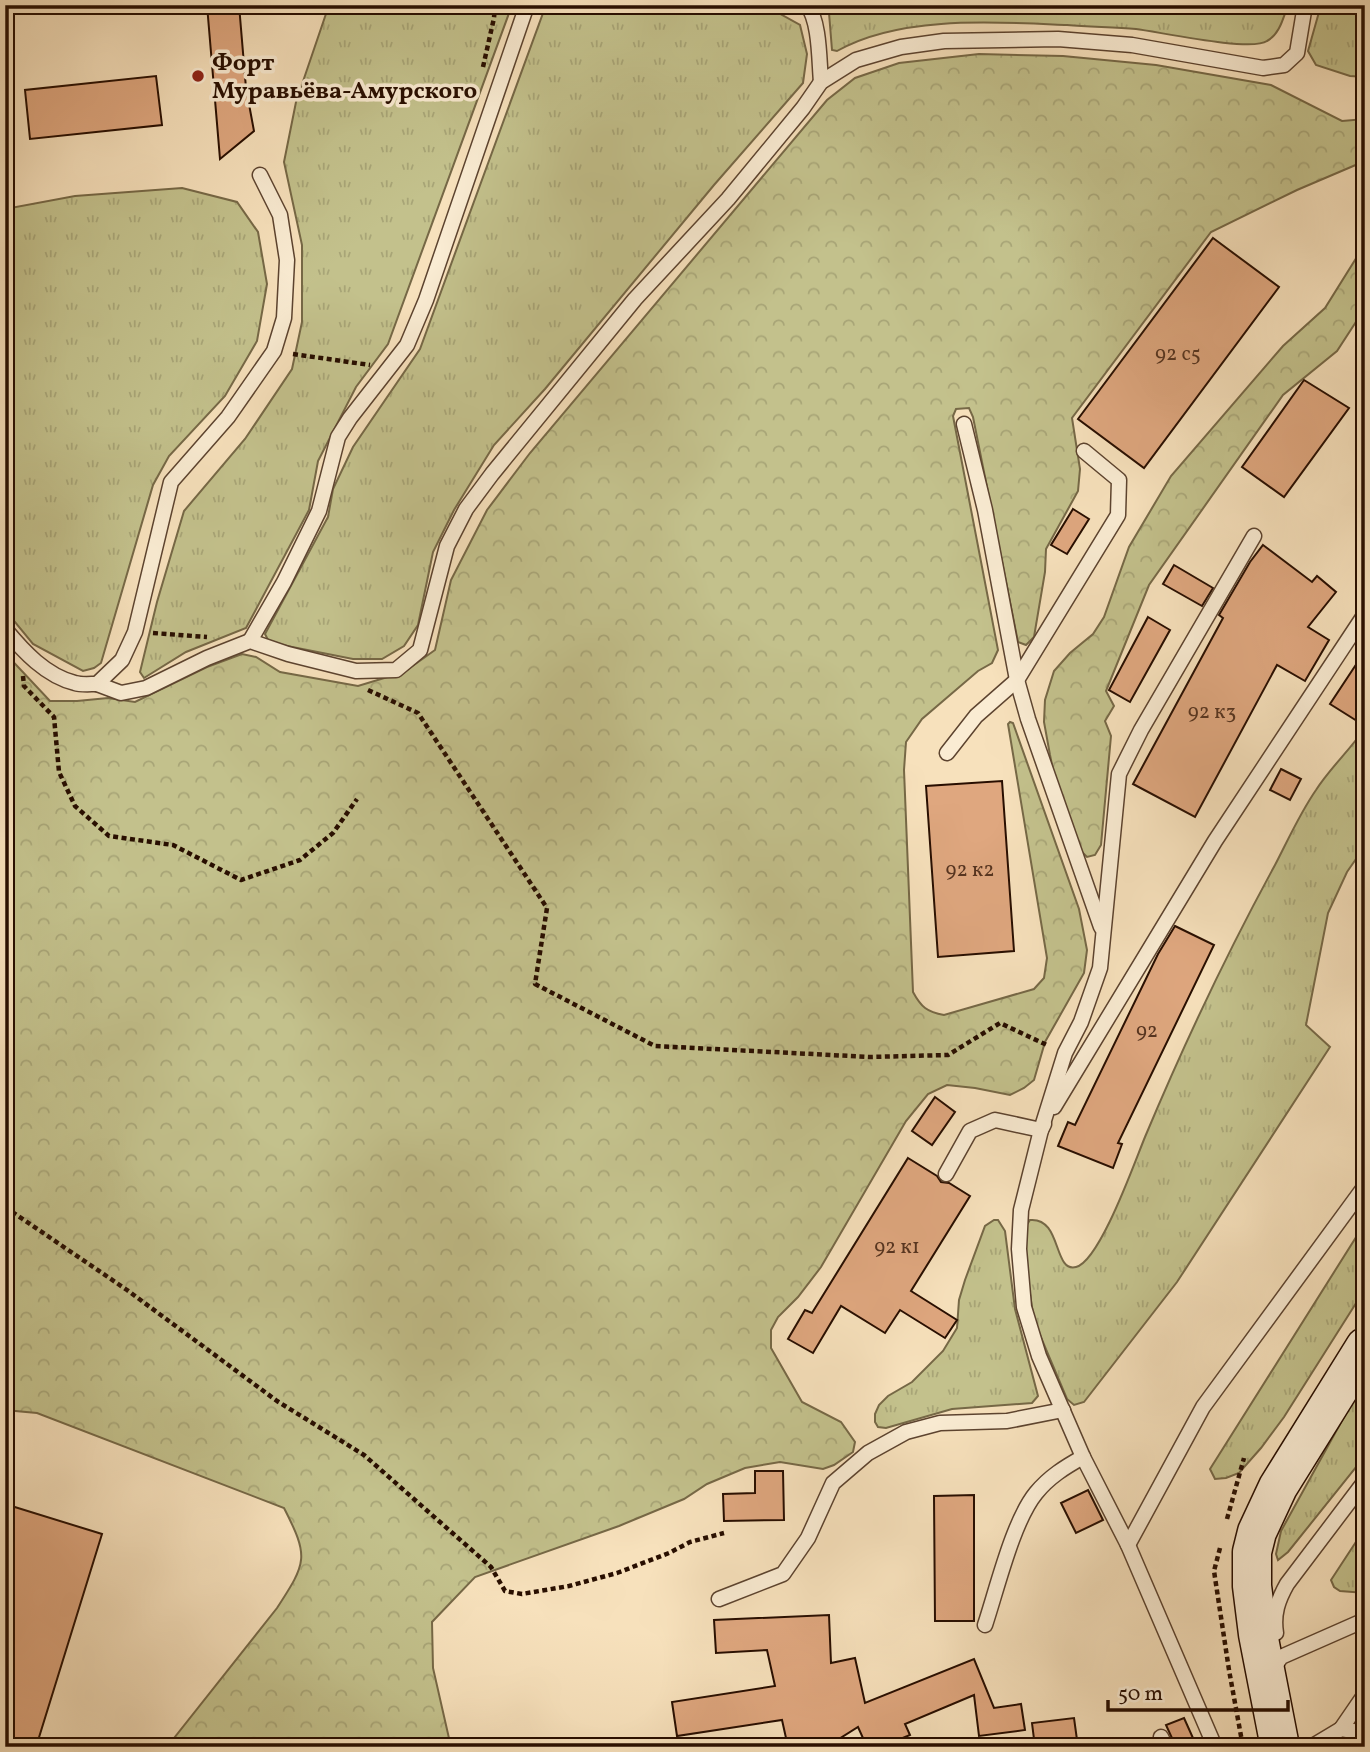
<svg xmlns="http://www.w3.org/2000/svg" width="1370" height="1752" font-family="Vollkorn,serif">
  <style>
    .grass { fill: url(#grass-tufts); stroke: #766846; stroke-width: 2 }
    .forest { fill: url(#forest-crowns); stroke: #766846; stroke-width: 2 }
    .building { fill: #dfa77f; stroke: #280e00; stroke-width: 2 }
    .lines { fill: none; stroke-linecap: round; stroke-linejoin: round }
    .service-casing { stroke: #5c432f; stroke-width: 17 }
    .secondary-casing { stroke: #280e00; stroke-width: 41 }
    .path { stroke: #280e00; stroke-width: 4.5; stroke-dasharray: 5 3.5; stroke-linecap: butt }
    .service { stroke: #faecd3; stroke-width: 14 }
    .secondary { stroke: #faecd3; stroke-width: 38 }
    .poi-dot { fill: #8f2418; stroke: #faecd3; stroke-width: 2.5 }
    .labels { text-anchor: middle; stroke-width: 7; stroke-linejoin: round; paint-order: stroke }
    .number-label { font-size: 21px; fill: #563420 }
    .poi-label { font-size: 24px; font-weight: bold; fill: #280e00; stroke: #faecd3; text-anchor: start }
  </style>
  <defs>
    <pattern id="grass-tufts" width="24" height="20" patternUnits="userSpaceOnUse" patternTransform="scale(1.75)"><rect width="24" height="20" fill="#c3c18c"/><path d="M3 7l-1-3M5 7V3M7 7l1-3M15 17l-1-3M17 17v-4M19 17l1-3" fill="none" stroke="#a8a577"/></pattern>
    <pattern id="forest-crowns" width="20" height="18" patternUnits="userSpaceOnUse" patternTransform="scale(1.75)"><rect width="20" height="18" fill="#c3c18c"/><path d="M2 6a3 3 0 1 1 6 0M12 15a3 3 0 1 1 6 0" fill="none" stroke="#a8a577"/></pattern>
  </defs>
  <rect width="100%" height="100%" fill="#f7e1bc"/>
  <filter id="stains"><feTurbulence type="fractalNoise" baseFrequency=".00286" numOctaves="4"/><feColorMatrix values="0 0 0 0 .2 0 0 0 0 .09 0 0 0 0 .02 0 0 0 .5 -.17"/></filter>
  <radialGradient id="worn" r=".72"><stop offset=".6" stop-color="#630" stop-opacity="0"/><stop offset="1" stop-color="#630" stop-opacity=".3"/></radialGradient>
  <!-- grass -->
  <g class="grass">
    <path d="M329,5H512L388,344L356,387L318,461L309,510L246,628L186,652L144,678L140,672L157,602L184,511L245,439L292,369L302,322V245L284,162L296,102Z"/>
    <path d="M546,5H764L800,25L807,54L803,83L714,185L545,389L494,445L454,510L433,552L418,625L404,646L382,659H353L282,645L268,640L265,634L328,517L333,489L353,447L420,349Z"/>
    <path d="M826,5H1288C1283,18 1280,34 1267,41C1251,52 1160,32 1136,29C1113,27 1090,27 1067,25C996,22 900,15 837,51L832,50L829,13Z"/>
    <path d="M1321,5H1365V77L1350,76L1316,65L1308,51Z"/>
    <path d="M182,188L237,202L258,232L267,284L257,341L225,396L169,456L153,485L101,663L94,668L83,671L33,644L5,610V209L75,196Z"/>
    <path d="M1365,728V846L1347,872L1328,913L1306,1025L1330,1047L1177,1282L1084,1402L1074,1405L1067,1399L1034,1321L1026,1266V1226L1030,1220C1062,1217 1053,1273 1076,1267C1100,1261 1135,1161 1145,1137C1184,1044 1227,953 1275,865C1288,840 1300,813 1316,790C1330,768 1350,750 1365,728Z"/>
    <path d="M994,1220H998L1005,1231L1015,1309L1038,1396L1032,1403L952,1409L886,1428L878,1427L875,1422V1414L879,1405L888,1396L912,1382L943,1351L957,1328L959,1300L965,1280L985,1226Z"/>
    <path d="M1365,1223V1289L1284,1417L1261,1448L1239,1473L1226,1478L1215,1479L1210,1469Z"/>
    <path d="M1365,1379V1456L1288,1552L1278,1560L1276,1554L1281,1531Z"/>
    <path d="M1365,1528V1593L1340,1591L1334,1587L1331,1580Z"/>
  </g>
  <!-- forest -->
  <g class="forest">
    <path d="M979,54L1063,56L1156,65L1271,85L1342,121L1365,119V161L1297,190L1211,232L1072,418L1080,469L1078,491L1046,549L1045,572L1034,637L1026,645L1018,642L973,417L969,408L956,409L953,416L998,650L992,663L978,671L922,719L906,742L904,770L913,992C921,1007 927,1012 944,1015L1034,989L1044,978L1047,958L1008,724L1010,722L1013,723L1079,909L1087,950L1084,973L1045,1042L1034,1080L1024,1088L1010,1095L975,1088L947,1085L928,1094L906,1121L821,1267L798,1297L778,1317L771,1330V1348L802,1402L841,1422L855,1442L853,1452L834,1465L823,1469L780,1462L745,1468L707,1484L684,1499L619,1526L475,1577L432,1622L433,1668L451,1747H167L277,1608C307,1562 309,1557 284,1508L37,1413L5,1410V653L50,701H77L108,698L135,702L207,667L242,654L256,657L280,672L358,686L404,672L435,650L451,580L487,510L530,453L827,100L855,78L899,63Z"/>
    <path d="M1365,244V308L1337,351L1283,395L1149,585L1106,691L1114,706L1105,721L1111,736L1101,845L1095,855L1087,857L1077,847L1056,784L1050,755L1044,722L1045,700L1054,671L1070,653L1093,634L1104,617L1129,547L1171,476L1283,346L1325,308Z"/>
  </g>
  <!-- building -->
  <g class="building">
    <path d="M207,5H239L246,88L254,131L220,159Z"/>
    <path d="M156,76L162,125L30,139L25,90Z"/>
    <path d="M1213,238L1279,287L1144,468L1078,419Z"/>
    <path d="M1304,380L1349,408L1284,497L1242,467Z"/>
    <path d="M1073,509L1089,519L1067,554L1051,545Z"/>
    <path d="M1263,545L1312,582L1317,576L1336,592L1308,627L1329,640L1305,681L1277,665L1195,817L1133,784L1223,618L1219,615L1250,562Z"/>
    <path d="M1174,565L1213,588L1202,606L1163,584Z"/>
    <path d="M1148,617L1170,630L1130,702L1109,690Z"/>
    <path d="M1365,651V726L1330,704Z"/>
    <path d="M1281,769L1301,779L1290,800L1270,790Z"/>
    <path d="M1002,781L1014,951L938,957L926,786Z"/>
    <path d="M1175,926L1214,945L1118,1143L1122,1144L1113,1168L1058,1146L1068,1122L1075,1125L1158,954Z"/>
    <path d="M935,1097L955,1112L932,1145L912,1131Z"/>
    <path d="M908,1158L937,1176L941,1182L949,1183L970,1196L911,1291L957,1320L945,1338L900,1310L885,1333L841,1306L813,1353L788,1339L805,1310L812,1313Z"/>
    <path d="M755,1471H783L784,1520L724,1521L723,1494L755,1493Z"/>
    <path d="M1088,1490L1103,1520L1076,1533L1061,1503Z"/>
    <path d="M974,1495V1621H935L934,1496Z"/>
    <path d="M5,1504L102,1534L36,1747H5Z"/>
    <path d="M829,1615L831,1663L855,1658L865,1703L974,1659L994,1708L1021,1704L1025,1730L979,1736L974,1695L905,1724L910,1735L881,1747H867L858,1727L834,1742L813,1747H788L782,1720L677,1736L672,1702L775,1686L767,1650L716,1653L714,1620Z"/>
    <path d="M1074,1718L1078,1747H1035L1032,1723Z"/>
    <path d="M1184,1718L1197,1747H1176L1166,1725Z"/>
  </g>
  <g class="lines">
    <!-- service casing -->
    <g class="service-casing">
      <g id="service">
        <path d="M807,5C820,21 819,61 821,82"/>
        <path d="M964,424L985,510L1017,680L1028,719L1101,927"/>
        <path d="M5,629C23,651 46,676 75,683C81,685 90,684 97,684L122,660L135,632L171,482L228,417L274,351L284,318L287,260L280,215L260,175"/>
        <path d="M250,641L284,582L319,511L338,437L350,418L407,345L426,300L527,5"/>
        <path d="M97,684L121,693L146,688L207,658L250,641L288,654L356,671L396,670L420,650L447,546L466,509L492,474L635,299L728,199L803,108L821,82L856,60L901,47L944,41L1058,39L1132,45L1263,68L1284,65L1297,53L1305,5"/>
        <path d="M947,753L976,716L1017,680L1118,515L1119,480L1084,451"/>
        <path d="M1054,1107L1215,841L1365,614"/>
        <path d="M946,1174L970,1131L995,1120L1041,1130L1044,1124"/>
        <path d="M1128,1545L1203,1407L1365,1186"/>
        <path d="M719,1599L783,1574L808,1538L833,1483L868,1453L906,1432L940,1423L1007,1421L1063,1410"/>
        <path d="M985,1625C997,1589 1013,1521 1036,1493C1049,1477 1065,1467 1083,1457"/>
        <path d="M1276,1633C1273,1614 1278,1600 1287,1584L1365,1481"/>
        <path d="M1271,1672L1281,1657L1365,1620"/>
        <path d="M1341,1729L1365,1694"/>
        <path d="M1161,1737L1166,1747"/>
        <path d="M1215,1747L1128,1545L1083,1457L1039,1356L1024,1307L1019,1249L1021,1210L1041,1130L1065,1053L1081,1022L1100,968L1119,774L1141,730L1254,536"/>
        <path d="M1311,1747L1341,1729L1365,1733"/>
      </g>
    </g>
    <!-- secondary casing -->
    <g class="secondary-casing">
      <path id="secondary" d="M1280,1747L1258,1634L1252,1586V1552L1257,1532L1278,1487L1365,1347"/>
    </g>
    <!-- path -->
    <g class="path">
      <path d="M483,67L494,18L495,5"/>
      <path d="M293,354L370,365"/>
      <path d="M153,633L207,637"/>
      <path d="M23,676L24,686L54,717L59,772L75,806L109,836L173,845L241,880L300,860L333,833L357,799"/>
      <path d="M368,690L418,713L547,908L535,984L655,1046L870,1057L948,1055L1000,1023L1049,1046"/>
      <path d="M5,1207L127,1290L277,1401L364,1455L491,1567L505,1591L522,1594L569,1586L617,1573L669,1553L690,1542L724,1533"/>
      <path d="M1227,1519L1244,1458"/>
      <path d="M1220,1548L1214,1571L1229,1670L1243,1747"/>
    </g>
    <!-- service -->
    <use href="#service" class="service"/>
    <!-- secondary -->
    <use href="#secondary" class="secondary"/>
  </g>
  <!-- markers -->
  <circle class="poi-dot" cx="198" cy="76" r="7"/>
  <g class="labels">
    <!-- number labels -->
    <g class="number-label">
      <text x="1178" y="360">92 с5</text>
      <text x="1212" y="718">92 к3</text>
      <text x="970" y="876">92 к2</text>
      <text x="1147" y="1037">92</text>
      <text x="897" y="1253">92 к1</text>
    </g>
    <!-- poi labels -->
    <g class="poi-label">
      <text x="212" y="70">Форт<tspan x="212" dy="28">Муравьёва-Амурского</tspan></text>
    </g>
  </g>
  <!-- margin -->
  <rect width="1370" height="1752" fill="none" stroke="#f7e1bc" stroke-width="28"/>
  <rect x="7" y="7" width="1356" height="1738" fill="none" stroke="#280e00" stroke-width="3.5"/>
  <rect x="14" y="14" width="1342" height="1724" fill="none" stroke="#280e00" stroke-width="2"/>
  <!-- scale -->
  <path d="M1108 1700v10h180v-10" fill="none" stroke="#280e00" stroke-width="3.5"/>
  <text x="1118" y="1700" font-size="21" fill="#280e00" stroke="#faecd3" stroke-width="5" paint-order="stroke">50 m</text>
  <rect width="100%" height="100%" filter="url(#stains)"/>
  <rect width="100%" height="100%" fill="url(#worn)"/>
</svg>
